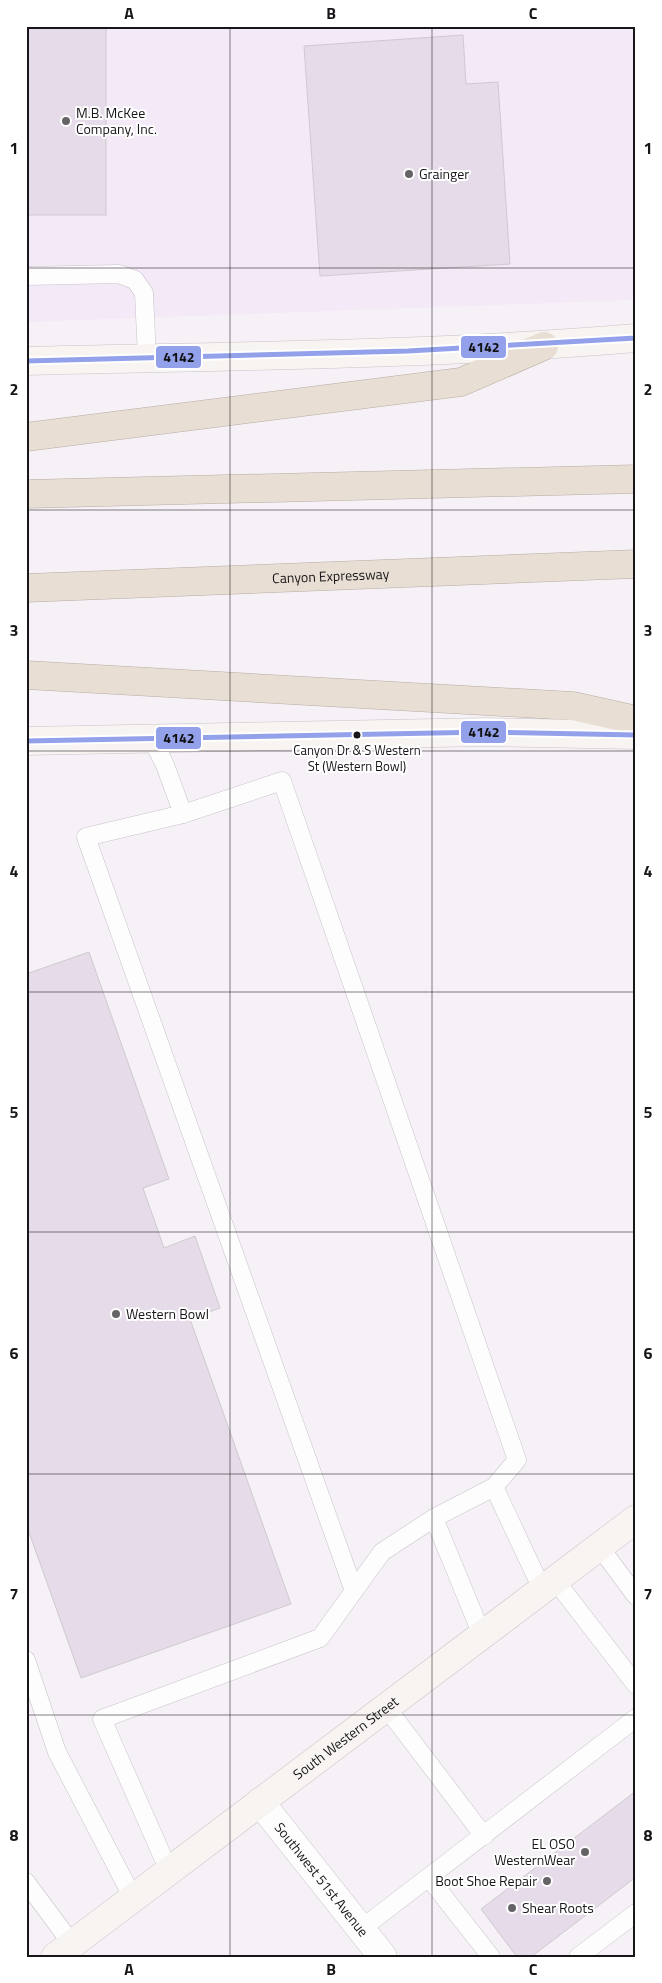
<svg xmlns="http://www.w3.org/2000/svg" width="662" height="1983" font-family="'Titillium Web',sans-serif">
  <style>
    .industrial { fill: #f3e9f7 }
    .building { fill: #e6dbe8; stroke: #cecacf }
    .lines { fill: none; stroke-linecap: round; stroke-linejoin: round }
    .service-casing { stroke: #c7c3c8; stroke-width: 19 }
    .minor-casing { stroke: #c7c3c8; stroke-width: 29 }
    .secondary-casing { stroke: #c7c3c8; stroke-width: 29 }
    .motorway-casing { stroke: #b7aca3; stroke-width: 29 }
    .service { stroke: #fefdfe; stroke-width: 18 }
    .minor { stroke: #fefdfe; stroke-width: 28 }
    .secondary { stroke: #f7f4f1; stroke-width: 28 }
    .motorway { stroke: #e8ded3; stroke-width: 28 }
    .bus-1-casing { stroke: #fff; stroke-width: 9 }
    .bus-1 { stroke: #93a1ea; stroke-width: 5 }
    .grid { fill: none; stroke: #19161a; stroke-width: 1; stroke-opacity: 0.55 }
    .poi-dot { fill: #666367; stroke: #fff; stroke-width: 2 }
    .bus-dot { fill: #19161a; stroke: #fff; stroke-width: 2 }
    .labels { text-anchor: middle; stroke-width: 4; stroke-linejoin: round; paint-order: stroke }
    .bus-label { font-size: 13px; fill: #19161a; stroke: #fff }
    .poi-label { font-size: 14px; fill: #19161a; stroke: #fff; text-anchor: start }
    .street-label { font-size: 14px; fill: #19161a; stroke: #fff }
    .line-badge { stroke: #fff; stroke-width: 2 }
    .pale-badge-label { font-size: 14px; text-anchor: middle; font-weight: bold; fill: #111 }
    .neatline { fill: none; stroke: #19161a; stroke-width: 2 }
    .grid-label { font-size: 16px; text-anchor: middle; font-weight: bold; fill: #19161a }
  </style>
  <rect width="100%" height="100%" fill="#f6f1f7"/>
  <!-- industrial -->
  <path class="industrial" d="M26,26H636V300L26,322Z"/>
  <!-- building -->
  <g class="building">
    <rect x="26" y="26" width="80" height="189"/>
    <path d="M463,35L466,84L498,82L510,264L320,276L304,46Z"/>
    <path d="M89,952L169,1179L143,1188L164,1248L195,1236L220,1308L190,1319L291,1604L81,1678L26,1524V974Z"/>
    <path d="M636,1791V1877L531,1957H517L481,1909Z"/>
  </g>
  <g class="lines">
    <!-- service casing -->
    <g class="service-casing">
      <g id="service">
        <path d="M26,276L119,274L135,280L144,293L147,358"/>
        <path d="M152,739L165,765L183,814"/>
        <path d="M494,1487L542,1589"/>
        <path d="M434,1518L482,1635"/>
        <path d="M599,1546L636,1596"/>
        <path d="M555,1580L636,1685"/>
        <path d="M26,1660L57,1752L133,1898"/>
        <path d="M386,1707L484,1836"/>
        <path d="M169,1871L102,1719L320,1638L382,1552L434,1518L494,1487L517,1460L282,781L183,814L86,837L354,1591"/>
        <path d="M429,1878L491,1957"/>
        <path d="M26,1882L72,1944"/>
        <path d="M361,1929L636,1718"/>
        <path d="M578,1957L636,1913"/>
      </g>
    </g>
    <!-- minor casing -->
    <g class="minor-casing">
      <g id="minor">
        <path id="s1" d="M260,1802L383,1957"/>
      </g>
    </g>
    <!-- secondary casing -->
    <g class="secondary-casing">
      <g id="secondary">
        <path d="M26,361C230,356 433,355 636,338"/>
        <path d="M26,741L487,732L636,735"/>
        <path id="s2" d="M55,1957L636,1519"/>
      </g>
    </g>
    <!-- motorway casing -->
    <g class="motorway-casing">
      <g id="motorway">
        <path d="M26,437L461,382L544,346"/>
        <path d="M26,494L636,479"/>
        <path id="s3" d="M26,588L636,564"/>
        <path d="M26,675L573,706L636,720"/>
      </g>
    </g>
    <!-- service -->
    <use href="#service" class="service"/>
    <!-- minor -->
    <use href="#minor" class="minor"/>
    <!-- secondary -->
    <use href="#secondary" class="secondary"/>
    <!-- motorway -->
    <use href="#motorway" class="motorway"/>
    <!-- bus-1 casing -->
    <g class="bus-1-casing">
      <g id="bus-1">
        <path d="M26,361L408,351L636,338"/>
        <path d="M26,741L487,732L636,735"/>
      </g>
    </g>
    <!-- bus-1 -->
    <use href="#bus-1" class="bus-1"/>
  </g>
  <!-- grid -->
  <path class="grid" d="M230,26V1957M432,26V1957M26,268H636M26,510H636M26,751H636M26,992H636M26,1232H636M26,1474H636M26,1715H636"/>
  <!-- markers -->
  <g class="poi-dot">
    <circle cx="66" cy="121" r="5"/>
    <circle cx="409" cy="174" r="5"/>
    <circle cx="116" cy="1314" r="5"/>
    <circle cx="585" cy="1852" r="5"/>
    <circle cx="547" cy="1881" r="5"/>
    <circle cx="512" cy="1908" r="5"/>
  </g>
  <circle class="bus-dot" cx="357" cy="735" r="4.5"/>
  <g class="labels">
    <!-- bus labels -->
    <g class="bus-label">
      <text x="357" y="755">Canyon Dr &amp; S Western<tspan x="357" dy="16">St (Western Bowl)</tspan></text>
    </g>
    <!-- poi labels -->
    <g class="poi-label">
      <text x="76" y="118">M.B. McKee<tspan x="76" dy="16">Company, Inc.</tspan></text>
      <text x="419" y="179">Grainger</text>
      <text x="126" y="1319">Western Bowl</text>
      <text x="575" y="1849" text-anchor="end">EL OSO<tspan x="575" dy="16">WesternWear</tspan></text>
      <text x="537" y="1886" text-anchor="end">Boot Shoe Repair</text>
      <text x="522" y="1913">Shear Roots</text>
    </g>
    <!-- street labels -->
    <g class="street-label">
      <text dy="5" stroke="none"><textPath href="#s3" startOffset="305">Canyon Expressway</textPath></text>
      <text dy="5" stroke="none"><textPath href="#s2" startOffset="364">South Western Street</textPath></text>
      <text dy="5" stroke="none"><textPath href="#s1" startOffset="99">Southwest 51st Avenue</textPath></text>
    </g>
  </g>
  <g class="line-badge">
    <rect x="460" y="335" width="47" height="24" rx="5" fill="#93a1ea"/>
    <rect x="155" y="345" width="47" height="24" rx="5" fill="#93a1ea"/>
    <rect x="460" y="720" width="47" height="24" rx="5" fill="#93a1ea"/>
    <rect x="155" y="726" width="47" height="24" rx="5" fill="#93a1ea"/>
  </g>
  <g class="pale-badge-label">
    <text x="484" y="352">4142</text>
    <text x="179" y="362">4142</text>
    <text x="484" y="737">4142</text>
    <text x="179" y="743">4142</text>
  </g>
  <!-- border -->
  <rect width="662" height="1983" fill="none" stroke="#ffffff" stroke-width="55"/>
  <rect x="28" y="28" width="606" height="1928" class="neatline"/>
  <g class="grid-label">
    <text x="129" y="19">A</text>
    <text x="331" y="19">B</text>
    <text x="533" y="19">C</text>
    <text x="14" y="154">1</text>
    <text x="648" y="154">1</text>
    <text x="14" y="395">2</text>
    <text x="648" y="395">2</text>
    <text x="14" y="636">3</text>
    <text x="648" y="636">3</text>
    <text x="14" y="877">4</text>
    <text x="648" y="877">4</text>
    <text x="14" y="1118">5</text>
    <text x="648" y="1118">5</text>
    <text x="14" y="1359">6</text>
    <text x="648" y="1359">6</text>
    <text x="14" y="1600">7</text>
    <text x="648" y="1600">7</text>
    <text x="14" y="1841">8</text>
    <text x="648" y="1841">8</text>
    <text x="129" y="1975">A</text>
    <text x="331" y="1975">B</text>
    <text x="533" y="1975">C</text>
  </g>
</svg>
